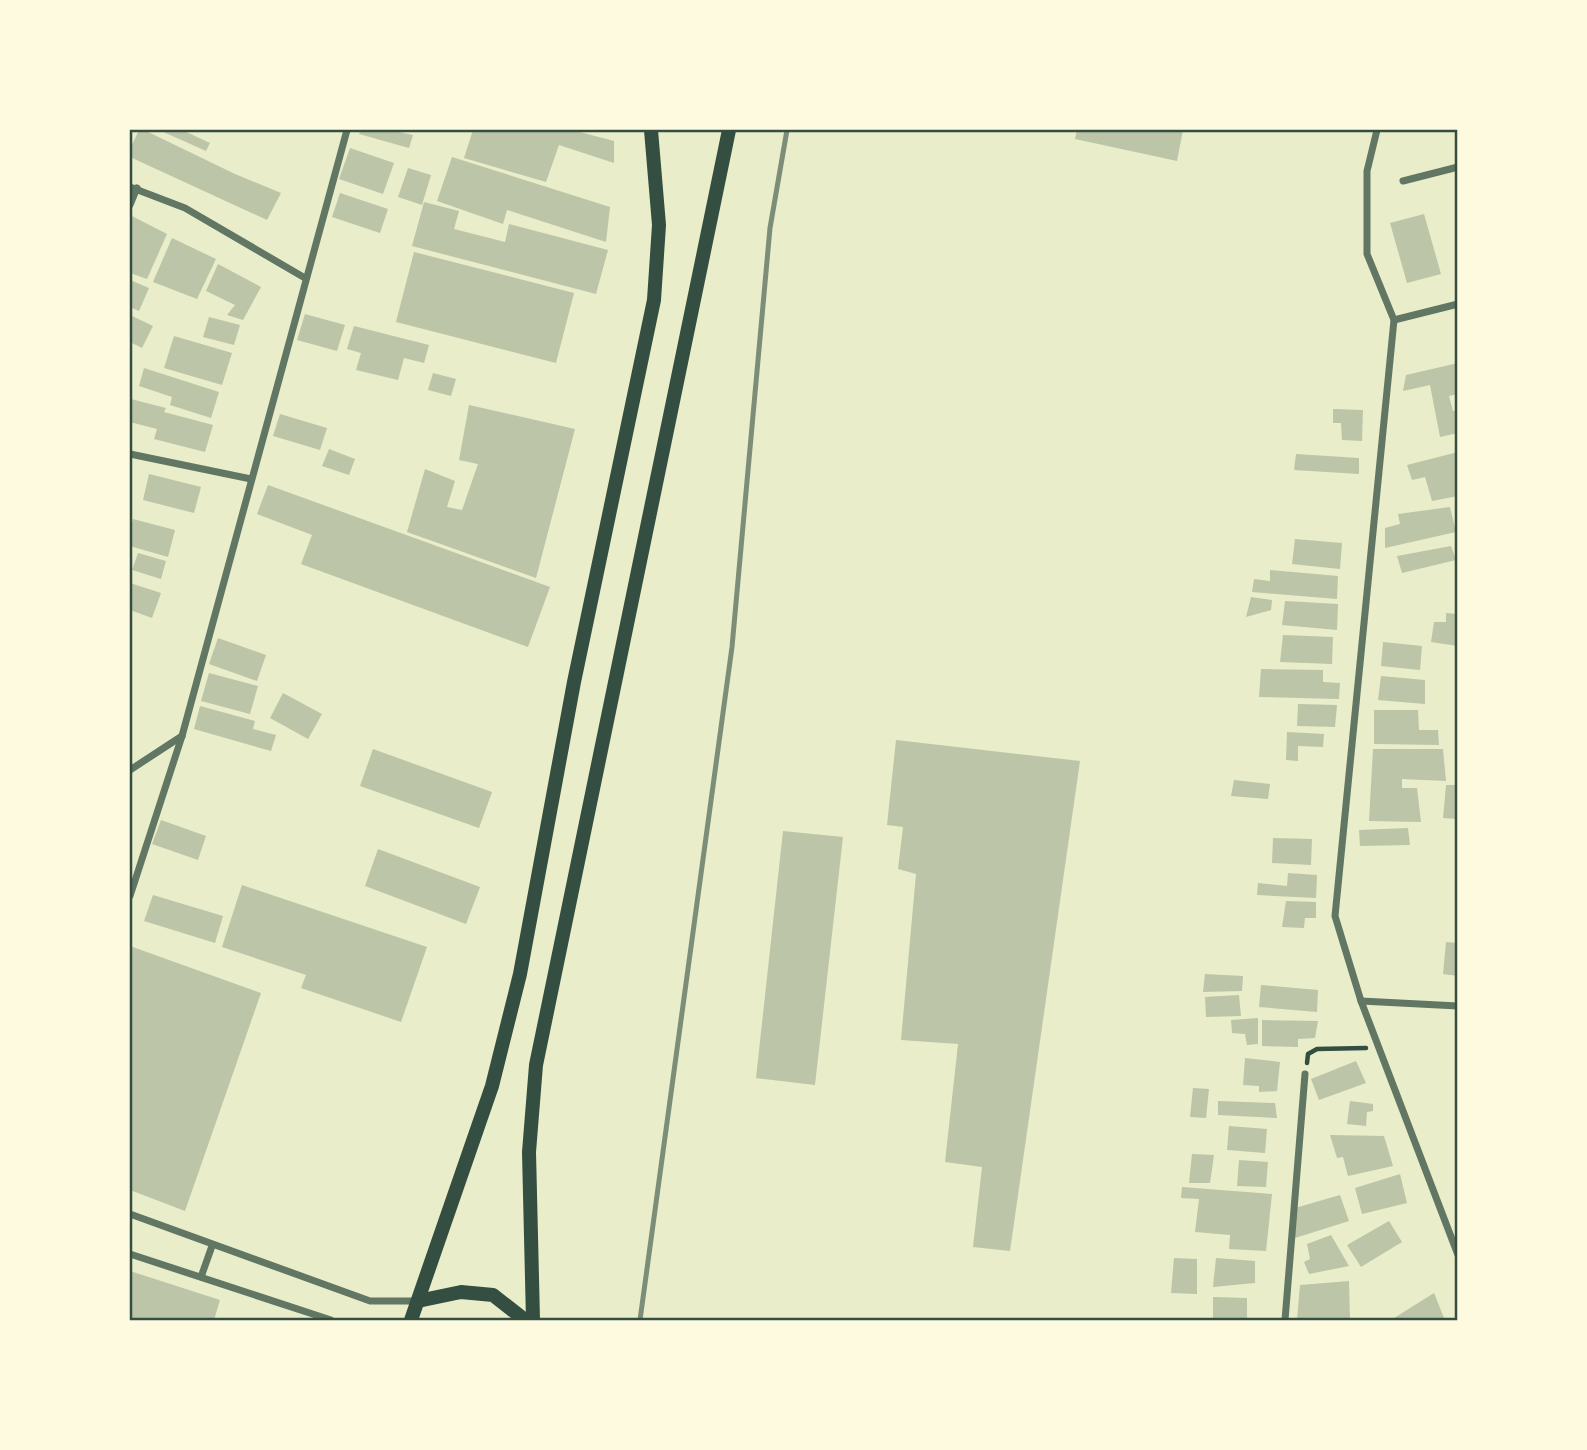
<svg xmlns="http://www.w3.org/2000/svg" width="1587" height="1450" font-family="'IBM Plex Serif',serif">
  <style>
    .building { fill: #bcc5a7 }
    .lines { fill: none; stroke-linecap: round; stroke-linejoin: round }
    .path { stroke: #344e41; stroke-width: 4.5 }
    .minor { stroke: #617663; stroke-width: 7 }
    .primary { stroke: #344e41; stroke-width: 14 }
    .rail { stroke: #7c8e77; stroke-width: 5 }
    .neatline { fill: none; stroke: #344e41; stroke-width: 2.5 }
  </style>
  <rect width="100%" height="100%" fill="#e9edc9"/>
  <!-- building -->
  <g class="building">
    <path d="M139,130H144L235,174L281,193L267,220L130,157V149Z"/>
    <path d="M159,130H182L210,143L206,151Z"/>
    <path d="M361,130H400L399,132L413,135L409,148L359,134Z"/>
    <path d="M473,130H572L614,141V163L559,145L546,182L464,158Z"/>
    <path d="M1077,130H1183L1177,161L1075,139Z"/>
    <path d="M350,148L394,163L383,194L339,179Z"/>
    <path d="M452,157L610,207L606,242L507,210L503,224L437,201Z"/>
    <path d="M408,168L431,175L422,205L398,197Z"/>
    <path d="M340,193L388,209L380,233L332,217Z"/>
    <path d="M424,202L459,211L454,229L505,242L509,224L608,250L596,294L412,246Z"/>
    <path d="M1424,214L1441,274L1407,283L1390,223Z"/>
    <path d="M130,215L167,234L147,279L130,273Z"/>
    <path d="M172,238L216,259L197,299L153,282Z"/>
    <path d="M414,252L574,293L556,363L396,322Z"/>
    <path d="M218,264L261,287L243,320L227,315L235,305L206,291Z"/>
    <path d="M130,280L149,288L139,311L130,307Z"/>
    <path d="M305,314L345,325L337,351L297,340Z"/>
    <path d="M130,315L153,326L142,348L130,342Z"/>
    <path d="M209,317L240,325L234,345L203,337Z"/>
    <path d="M354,326L429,345L424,363L404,358L398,380L356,370L361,353L347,349Z"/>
    <path d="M174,336L232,353L222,385L164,368Z"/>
    <path d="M1458,363V394L1449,396L1453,411L1458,410V433L1440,437L1430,385L1403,391L1406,375Z"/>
    <path d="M144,368L219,392L211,418L170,405L172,397L139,386Z"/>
    <path d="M433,373L456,379L451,396L428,390Z"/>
    <path d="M131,399L166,408L164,412L213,425L205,452L154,439L157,429L130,422Z"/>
    <path d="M469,405L575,429L536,578L407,532L425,469L455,481L447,507L462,510L478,464L459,460Z"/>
    <path d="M1333,409L1363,410L1362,441L1342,440L1341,423H1333Z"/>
    <path d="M280,414L327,428L320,450L273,436Z"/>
    <path d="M329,449L355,459L349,475L322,466Z"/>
    <path d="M1458,452V496L1432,501L1425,477L1412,480L1407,465Z"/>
    <path d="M1296,454L1359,458V474L1294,470Z"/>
    <path d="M149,474L201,487L194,513L143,500Z"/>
    <path d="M268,485L550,587L528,647L301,564L312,535L257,514Z"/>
    <path d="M1450,507L1456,532L1385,548V528L1400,524L1398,514Z"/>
    <path d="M133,519L175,530L168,557L130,546V530Z"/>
    <path d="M1295,539L1342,543L1340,569L1292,564Z"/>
    <path d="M1451,546L1456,560L1402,573L1397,556Z"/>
    <path d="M138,553L166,561L161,579L132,570Z"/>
    <path d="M1270,570L1338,576L1337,599L1252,592L1254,579L1270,581Z"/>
    <path d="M130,583L161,593L152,618L130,610Z"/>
    <path d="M1251,597L1272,600L1271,610L1246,617Z"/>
    <path d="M1285,601L1338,604L1337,630L1282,625Z"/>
    <path d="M1446,613L1458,614V646L1431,642L1434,622H1446Z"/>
    <path d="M1283,635L1333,637L1332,664L1280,662Z"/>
    <path d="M218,638L266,655L257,681L209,664Z"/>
    <path d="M1383,642L1422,646L1420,670L1381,666Z"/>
    <path d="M1261,669L1323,670V682L1340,683L1339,699L1259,697Z"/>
    <path d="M209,673L258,686L250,714L201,701Z"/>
    <path d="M1381,676L1425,680V704L1378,700Z"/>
    <path d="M283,693L322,714L308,739L270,718Z"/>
    <path d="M1298,704L1337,705L1335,727L1297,726Z"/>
    <path d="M200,706L255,721L253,729L276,735L271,751L194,729Z"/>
    <path d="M1374,710H1418L1419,730H1438L1439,745L1374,744Z"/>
    <path d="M1287,732L1324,734L1323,747L1298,746V761L1286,760Z"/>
    <path d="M896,740L1080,761L1010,1251L973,1247L982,1167L945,1162L958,1044L901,1040L916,874L898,869L903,827L887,825Z"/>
    <path d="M373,749L492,792L479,828L360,786Z"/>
    <path d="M1373,749H1443L1446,781L1402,779V788H1417L1421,822L1369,821Z"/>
    <path d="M1234,780L1270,784L1268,799L1231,796Z"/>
    <path d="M1446,785H1458L1457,819L1443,818Z"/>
    <path d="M161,820L206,836L198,860L152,844Z"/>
    <path d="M1408,828L1410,845L1360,846L1359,830Z"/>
    <path d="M783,831L843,837L815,1085L756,1078Z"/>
    <path d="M1273,838L1312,839L1311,865L1272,863Z"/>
    <path d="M378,849L480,887L466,924L365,886Z"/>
    <path d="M1288,873L1317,875L1316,898L1257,895L1258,883L1287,886Z"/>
    <path d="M242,885L427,947L401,1022L301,988L306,975L222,947Z"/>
    <path d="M153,895L223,916L215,943L144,921Z"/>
    <path d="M1286,901L1316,902V918H1305L1304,928L1282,927Z"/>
    <path d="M1446,942L1458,943V976L1443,974Z"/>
    <path d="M130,946L261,993L185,1211L130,1190Z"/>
    <path d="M1205,974L1243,976L1242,991L1203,992Z"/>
    <path d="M1261,985L1318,990L1317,1012L1259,1007Z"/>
    <path d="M1239,995L1241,1016L1206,1017L1205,997Z"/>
    <path d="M1258,1018V1044L1247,1045L1245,1034L1232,1033L1231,1020Z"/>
    <path d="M1262,1020L1318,1021L1315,1038L1298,1039V1047L1262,1046Z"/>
    <path d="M1245,1058L1280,1062L1277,1091L1259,1092V1086L1243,1085Z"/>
    <path d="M1356,1061L1366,1083L1319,1100L1311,1079Z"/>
    <path d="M1193,1088L1209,1089L1206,1118L1190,1117Z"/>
    <path d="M1218,1101L1275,1103L1277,1118L1218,1115Z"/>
    <path d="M1350,1101L1373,1104V1111L1367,1112L1366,1126L1347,1124Z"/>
    <path d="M1229,1126L1267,1129L1265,1153L1227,1150Z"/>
    <path d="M1330,1135L1384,1136L1393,1166L1348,1176L1343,1157L1337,1158Z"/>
    <path d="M1192,1154L1214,1155L1210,1183H1189Z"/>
    <path d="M1239,1160L1268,1162L1266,1187L1237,1186Z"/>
    <path d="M1400,1174L1407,1203L1362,1214L1355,1188Z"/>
    <path d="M1182,1187L1272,1194L1266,1251L1229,1249L1230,1235L1195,1232L1199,1199L1181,1198Z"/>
    <path d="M1340,1195L1349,1221L1295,1238V1208Z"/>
    <path d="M1389,1221L1402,1242L1361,1267L1347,1245Z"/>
    <path d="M1331,1235L1349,1266L1309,1274L1304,1262L1310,1259L1307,1244Z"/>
    <path d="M1174,1258L1197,1259V1294L1171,1293Z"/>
    <path d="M1216,1258L1255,1261V1283L1213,1287Z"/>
    <path d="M130,1271L220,1300L214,1320H130Z"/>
    <path d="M1349,1281L1350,1320H1297L1300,1285Z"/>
    <path d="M1434,1293L1444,1318L1440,1320H1391Z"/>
    <path d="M1213,1297L1247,1298V1320H1213Z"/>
  </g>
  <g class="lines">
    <!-- path -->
    <path class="path" d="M1307,1063L1308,1054L1317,1049L1366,1048"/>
    <!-- minor -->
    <g class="minor">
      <path d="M1377,130L1367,171V254L1394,320L1335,916L1361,1001L1458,1255"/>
      <path d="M1403,181L1458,167"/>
      <path d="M130,187L185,208L305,278"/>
      <path d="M130,205L137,188"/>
      <path d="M1394,320L1458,304"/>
      <path d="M130,454L251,479"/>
      <path d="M130,770L182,736"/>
      <path d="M130,896L182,736L347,130"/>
      <path d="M1361,1001L1458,1006"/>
      <path d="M130,1214L370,1301H417"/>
      <path d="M130,1254L331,1320"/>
      <path d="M201,1277L212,1246"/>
      <path d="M1285,1320L1305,1074"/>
    </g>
    <!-- primary -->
    <g class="primary">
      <path d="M418,1301L461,1292L493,1295L525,1320"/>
      <path d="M411,1320L492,1086L520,974L574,682L654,300L659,225L651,130"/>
      <path d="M533,1320L529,1152L536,1065L729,130"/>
    </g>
    <!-- rail -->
    <path class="rail" d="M640,1320L732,647L770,228L787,130"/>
  </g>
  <!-- border -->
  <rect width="1587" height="1450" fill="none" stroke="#fefae0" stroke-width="262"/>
  <rect x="131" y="131" width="1325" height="1188" class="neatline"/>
</svg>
